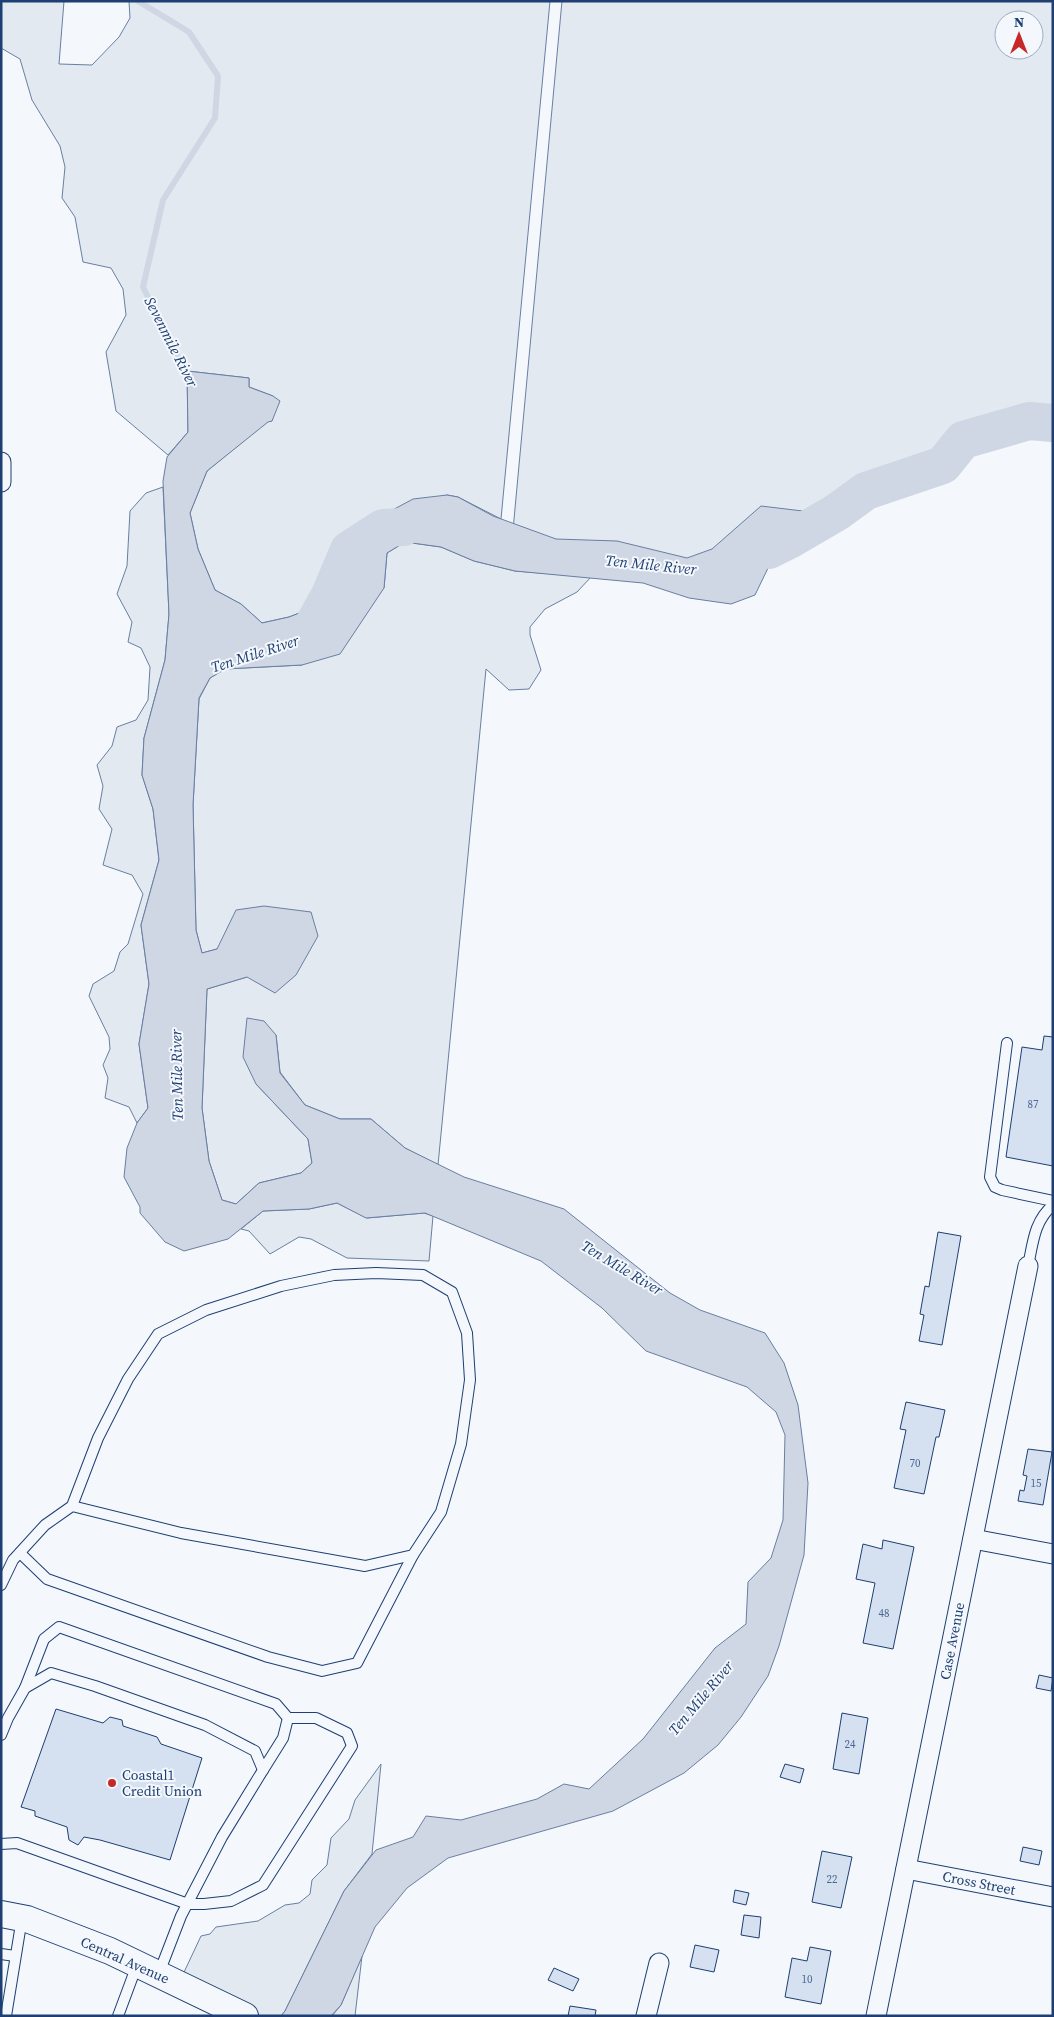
<svg xmlns="http://www.w3.org/2000/svg" width="1054" height="2017" font-family="'Source Serif 4',serif">
  <style>
    .green { fill: #e3e9f0; stroke: #687fa3; fill-rule: evenodd }
    .water { fill: #cfd7e4; stroke: #687fa3 }
    .lines { fill: none; stroke-linecap: round; stroke-linejoin: round }
    .stream { stroke: #cfd7e4; stroke-width: 6 }
    .river { stroke: #cfd7e4; stroke-width: 38 }
    .building { fill: #d5e0f0; stroke: #1d3f73 }
    .service-casing { stroke: #1d3f73; stroke-width: 12 }
    .minor-casing { stroke: #1d3f73; stroke-width: 21 }
    .secondary-casing { stroke: #1d3f73; stroke-width: 28 }
    .service { stroke: #f4f7fb; stroke-width: 10 }
    .minor { stroke: #f4f7fb; stroke-width: 19 }
    .secondary { stroke: #f4f7fb; stroke-width: 26 }
    .poi-dot { fill: #c62828; stroke: #f4f7fb; stroke-width: 2 }
    .labels { text-anchor: middle; stroke-width: 4; stroke-linejoin: round; paint-order: stroke }
    .number-label { font-size: 11px; fill: #4b6792 }
    .street-label { font-size: 14px; fill: #1d3f73; stroke: #f4f7fb }
    .poi-label { font-size: 14px; fill: #1d3f73; stroke: #f4f7fb; text-anchor: start }
    .water-label { font-size: 15px; font-style: italic; fill: #1d3f73; stroke: #f4f7fb }
  </style>
  <rect width="100%" height="100%" fill="#f4f7fb"/>
  <!-- green -->
  <g class="green">
    <path d="M1,1H64L59,64L92,65L119,37L130,18L129,1H550L501,519L458,497L447,495L374,521L334,583L310,609L289,617L262,623L241,604L215,590L198,549L190,513L207,471L268,421H272L273,396L249,387V378L187,371L188,432L168,455L116,411L106,352L126,315L123,289L111,268L83,262L75,217L62,198L65,167L60,146L32,100L20,59L1,48Z"/>
    <path d="M562,1H1053V423L1029,421L963,440L943,465L866,491L837,512L789,540L738,565L512,541ZM1004,20H1034V50H1004Z"/>
    <path d="M163,487L169,614L165,660L144,738L142,775L153,809L159,860L141,925L149,984L139,1044L148,1108L137,1123L129,1107L105,1098L108,1078L103,1065L110,1049L109,1037L89,996L93,984L114,971L120,952L128,944L143,894L132,875L103,865L112,829L99,809L103,786L97,765L112,746L117,727L136,720L148,700L150,667L141,648L128,642L132,622L117,594L127,566L130,511L146,493Z"/>
    <path d="M405,542L441,547L474,561L515,571L591,577L577,592L545,609L530,627V635L541,670L529,689L509,690L486,669L438,1165L405,1148L371,1119H340L305,1105L280,1072L276,1035L256,1084L308,1139L312,1163L301,1173L259,1183L236,1204L222,1200L209,1161L202,1108L207,989L247,977L217,949L202,953L196,930L193,805L199,699L210,678L225,669L302,665L384,588L387,553Z"/>
    <path d="M337,1203L367,1218L424,1213L433,1216L429,1261L347,1258L311,1239L299,1237L270,1254L249,1231L241,1229L263,1211L309,1209Z"/>
    <path d="M381,1764L372,1854L344,1891L285,2011L281,2016H238L178,1985L201,1936L210,1934L216,1927L258,1921L285,1905L299,1903L310,1894L312,1880L327,1865L331,1838L349,1819L355,1800Z"/>
    <path d="M362,1956L355,2016H332L341,2005Z"/>
  </g>
  <!-- water -->
  <path class="water" d="M187,371L249,378V387L273,396L280,401L272,421L268,422L207,471L190,513L198,549L215,590L241,604L262,623L289,617L310,609L334,583L374,520L413,499L447,495L458,497L493,516L556,539L617,541L687,558L712,549L761,506L811,512L815,525L806,550L769,566L755,595L731,604L689,598L643,583L515,571L474,561L441,547L405,542L387,553L384,588L340,654L302,665L225,669L210,678L199,698L193,805L196,930L202,953L217,949L236,910L264,906L311,912L318,936L296,975L275,993L247,977L207,989L202,1108L209,1161L222,1200L236,1204L259,1183L301,1173L312,1163L308,1139L256,1084L243,1057L247,1018L264,1021L276,1035L280,1073L305,1105L340,1119H371L405,1148L464,1177L564,1209L670,1293L700,1310L765,1333L784,1363L798,1405L808,1483L804,1555L779,1646L768,1676L741,1717L718,1745L684,1773L613,1811L448,1858L407,1888L375,1927L341,2005L331,2016H281L285,2011L344,1891L376,1850L413,1837L426,1816L461,1820L537,1799L564,1784L589,1789L643,1739L715,1648L746,1624L748,1582L771,1558L783,1520L785,1435L776,1412L747,1387L646,1351L602,1308L541,1261L425,1213L366,1218L337,1203L309,1209L263,1211L228,1239L184,1251L165,1242L140,1213V1207L124,1177L127,1148L137,1123L148,1108L139,1044L149,984L141,925L159,860L153,809L142,775L144,738L165,660L169,614L163,481L167,457L188,432Z"/>
  <g class="lines">
    <!-- stream -->
    <path class="stream" d="M138,1L189,32L218,76L215,118L163,200L143,287L191,383"/>
    <!-- river -->
    <g class="river">
      <path d="M769,550L789,540L837,512L866,491L943,465L963,440L1029,421L1053,423"/>
      <path d="M315,622L330,595L349,550L383,528L404,527"/>
    </g>
  </g>
  <!-- building -->
  <g class="building">
    <path d="M1044,1036L1053,1037V1166L1006,1157L1022,1047L1042,1050Z"/>
    <path d="M938,1232L961,1236L942,1345L919,1341L924,1315L920,1314L925,1286L929,1287Z"/>
    <path d="M906,1402L945,1410L939,1437H936L924,1494L894,1488L906,1430L900,1429Z"/>
    <path d="M1028,1449L1052,1452L1043,1505L1018,1501L1020,1490L1024,1491L1027,1476L1023,1475Z"/>
    <path d="M883,1540L914,1547L893,1649L863,1643L875,1583L856,1579L863,1544L882,1549Z"/>
    <path d="M1039,1675L1053,1678L1051,1691L1036,1688Z"/>
    <path d="M56,1709L103,1723L110,1717L122,1720L123,1726L157,1737L161,1744L202,1758L170,1860L100,1840L84,1837L78,1845L69,1840L67,1827L35,1816V1811L21,1807Z"/>
    <path d="M842,1713L868,1718L859,1774L833,1769Z"/>
    <path d="M785,1764L804,1769L800,1783L780,1777Z"/>
    <path d="M1023,1847L1042,1851L1039,1865L1020,1861Z"/>
    <path d="M822,1851L852,1857L841,1908L812,1902Z"/>
    <path d="M735,1890L749,1893L746,1905L733,1902Z"/>
    <path d="M744,1915L761,1917L759,1938L741,1935Z"/>
    <path d="M695,1945L719,1950L714,1972L690,1967Z"/>
    <path d="M810,1947L831,1951L821,2004L785,1997L792,1958L807,1961Z"/>
    <path d="M554,1968L579,1979L573,1991L548,1980Z"/>
    <path d="M570,2006L596,2010L595,2016H568Z"/>
  </g>
  <g class="lines">
    <!-- service casing -->
    <g class="service-casing">
      <g id="service">
        <path d="M1007,1043L990,1177L995,1187L1002,1190L1053,1201"/>
        <path d="M1028,1266C1033,1243 1034,1221 1053,1205"/>
        <path d="M20,1553L47,1579L268,1657L322,1671L357,1663L413,1555"/>
        <path d="M1,1585L13,1560L45,1525L72,1506L98,1438L128,1379L158,1334L206,1310L281,1286L334,1275L376,1273L423,1275L452,1292L467,1333L470,1380L461,1444L441,1512L413,1555L365,1566L181,1533L72,1506"/>
        <path d="M1,1735L8,1718L25,1688L51,1673L95,1686L205,1725L255,1751L263,1770L222,1837L181,1916L159,1973"/>
        <path d="M263,1770L283,1738L288,1718"/>
        <path d="M1,1844L17,1843L188,1904H204L231,1901L263,1885L352,1746L347,1733L316,1718H288L276,1704L59,1627L44,1639L25,1688"/>
        <path d="M1,1954L15,1956"/>
        <path d="M6,2016L22,1918"/>
        <path d="M118,2016L137,1965"/>
      </g>
    </g>
    <!-- minor casing -->
    <g class="minor-casing">
      <g id="minor">
        <path d="M1,462V482"/>
        <path d="M973,1539L1053,1554"/>
        <path d="M906,1869L1053,1897"/>
        <path d="M646,2016L659,1963"/>
        <path d="M876,2016L1028,1266"/>
      </g>
    </g>
    <!-- secondary casing -->
    <g class="secondary-casing">
      <path id="secondary" d="M1,1914L27,1919L110,1951L245,2016"/>
    </g>
    <!-- service -->
    <use href="#service" class="service"/>
    <!-- minor -->
    <use href="#minor" class="minor"/>
    <!-- secondary -->
    <use href="#secondary" class="secondary"/>
  </g>
  <!-- markers -->
  <circle class="poi-dot" cx="112" cy="1783" r="5"/>
  <g class="labels">
    <!-- number labels -->
    <g class="number-label">
      <text x="1033" y="1108">87</text>
      <text x="915" y="1467">70</text>
      <text x="1036" y="1487">15</text>
      <text x="884" y="1617">48</text>
      <text x="850" y="1748">24</text>
      <text x="832" y="1883">22</text>
      <text x="807" y="1983">10</text>
    </g>
    <!-- street labels -->
    <g class="street-label">
      <text transform="translate(952 1641) rotate(-79)" y="5">Case Avenue</text>
      <text transform="translate(979 1883) rotate(11)" y="5">Cross Street</text>
      <text transform="translate(125 1960) rotate(24)" y="5">Central Avenue</text>
    </g>
    <!-- poi labels -->
    <g class="poi-label">
      <text x="122" y="1780">Coastal1<tspan x="122" dy="16">Credit Union</tspan></text>
    </g>
    <!-- water labels -->
    <g class="water-label">
      <text transform="translate(171 342) rotate(63)" y="5">Sevenmile River</text>
      <text transform="translate(651 565) rotate(6)" y="5">Ten Mile River</text>
      <text transform="translate(255 654) rotate(-18)" y="5">Ten Mile River</text>
      <text transform="translate(177 1075) rotate(-91)" y="5">Ten Mile River</text>
      <text transform="translate(622 1268) rotate(31)" y="5">Ten Mile River</text>
      <text transform="translate(701 1698) rotate(-50)" y="5">Ten Mile River</text>
    </g>
  </g>
  <!-- border -->
  <rect width="1054" height="2017" fill="none" stroke="#1d3f73" stroke-width="5"/>
  <!-- north arrow -->
  <g transform="translate(1019 35)"><circle r="24" fill="#f4f7fb" stroke="#9eadc5"/>
  <path d="M0-4L9 19L0 12L-9 19Z" fill="#c62828"/>
  <text y="-8" font-size="14" font-weight="bold" text-anchor="middle" fill="#1d3f73">N</text>
  </g>
</svg>
